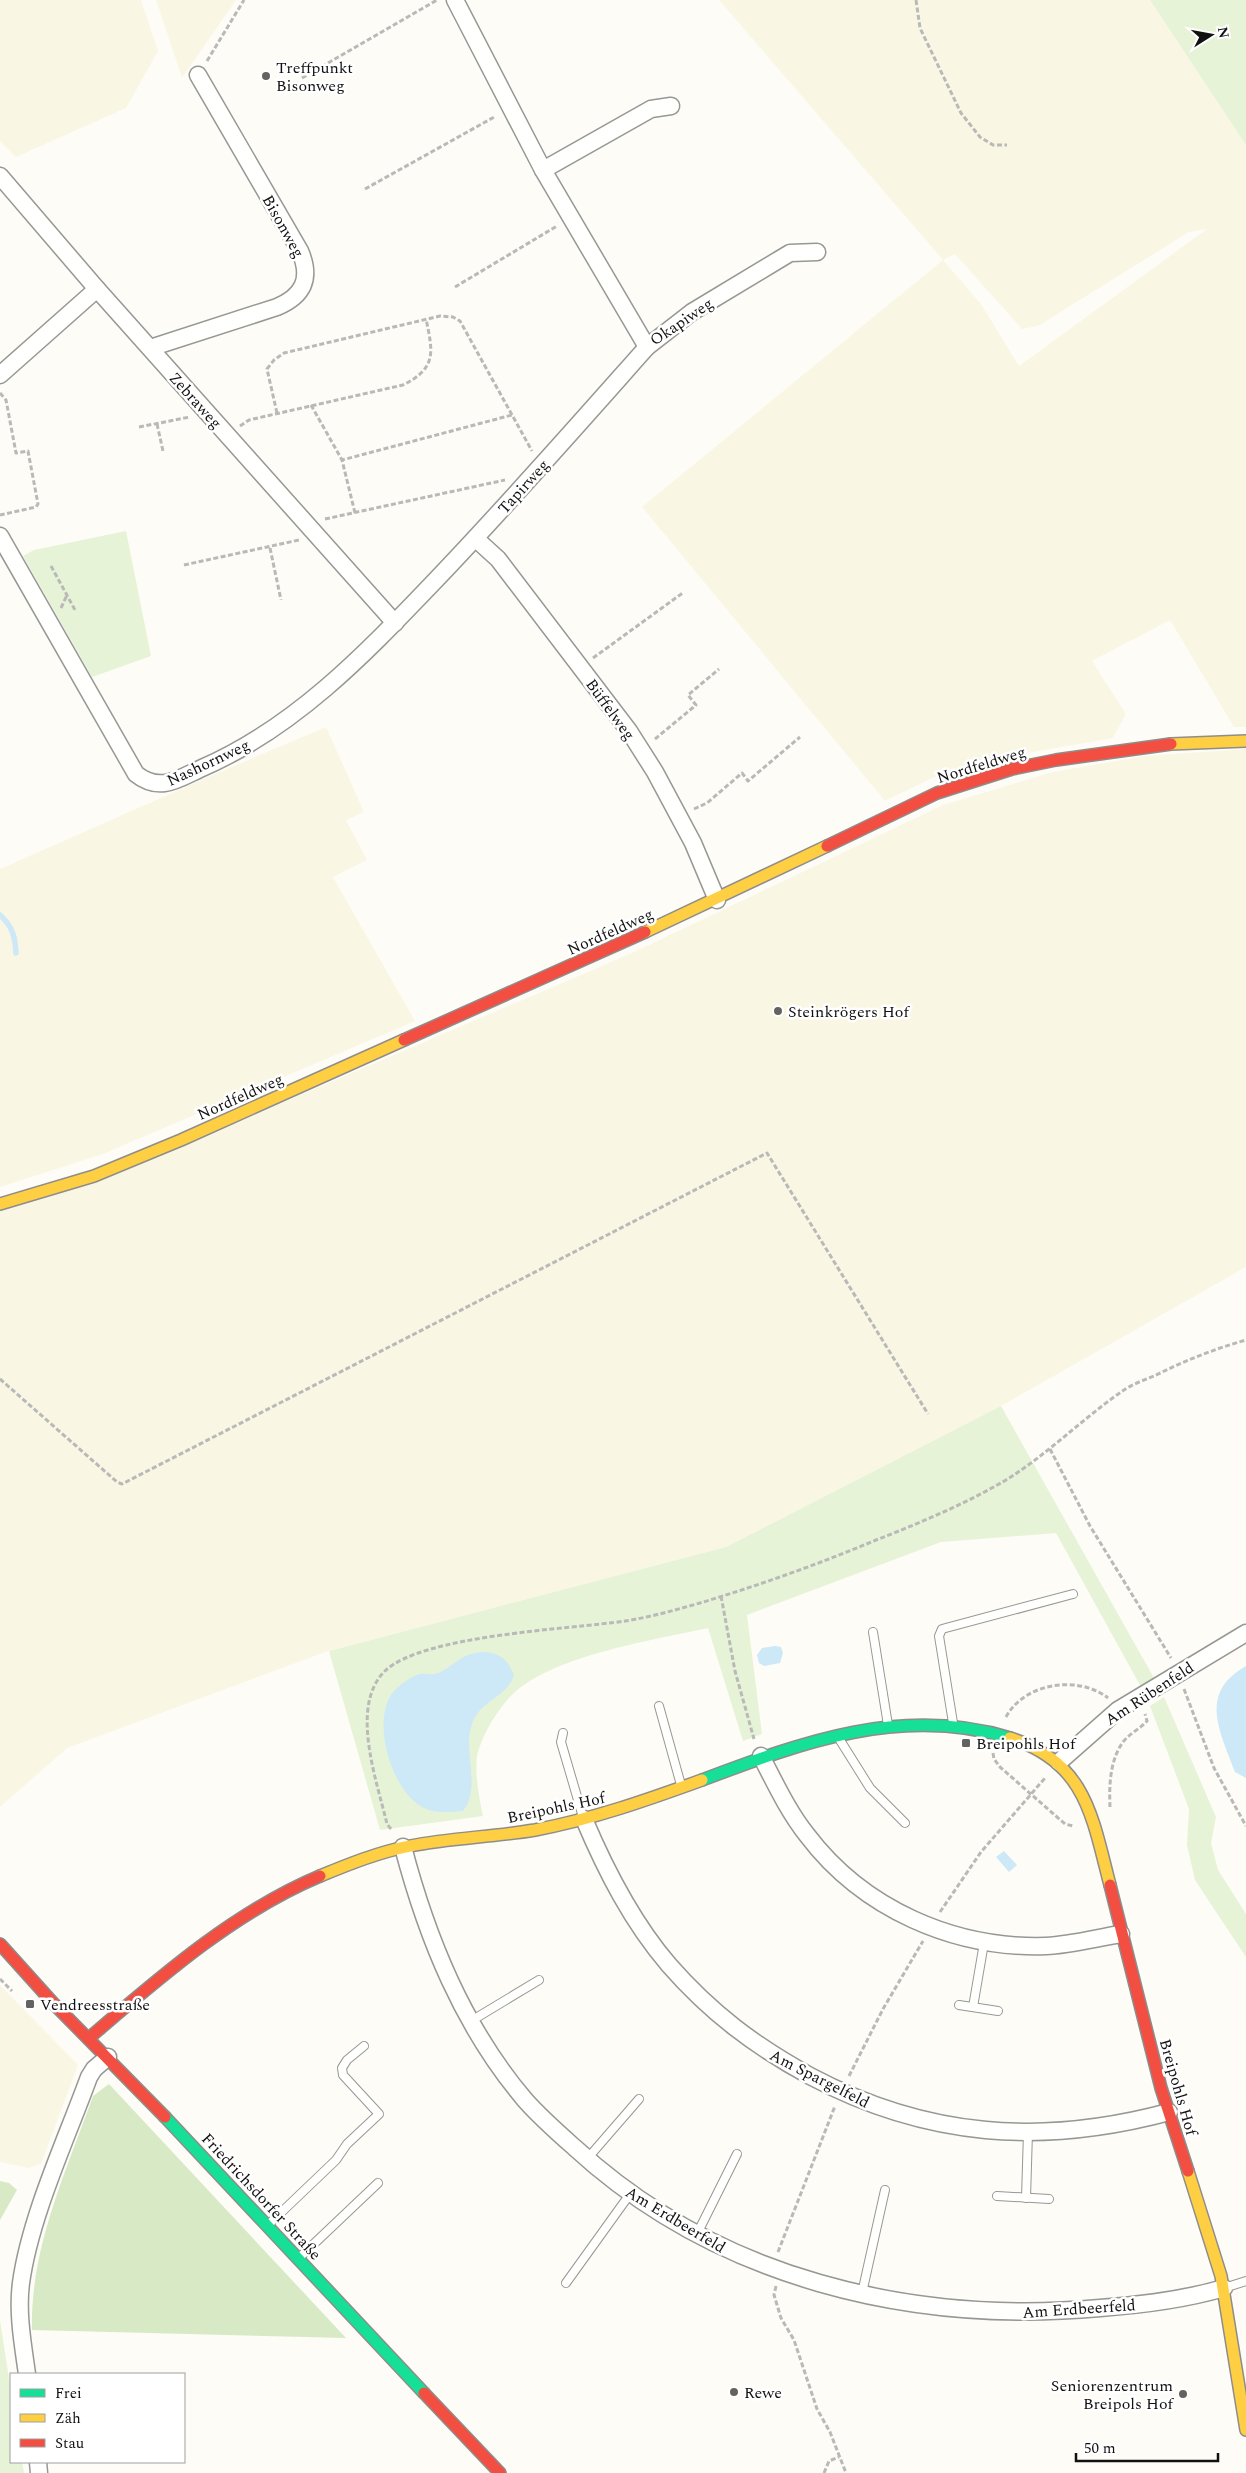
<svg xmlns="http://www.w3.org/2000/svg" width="1246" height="2473" font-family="Spectral,serif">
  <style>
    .farmland { fill: #f9f7e4; fill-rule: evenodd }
    .green { fill: #e7f3d7 }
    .forest { fill: #d8eac5 }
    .water { fill: #cde8f7 }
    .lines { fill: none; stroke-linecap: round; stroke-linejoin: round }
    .stream { stroke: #cde8f7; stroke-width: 5.5 }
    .lane-casing { stroke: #979795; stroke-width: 10 }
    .street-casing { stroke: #979795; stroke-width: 19 }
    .fast-casing { stroke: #8e8d8b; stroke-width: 14 }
    .slow-casing { stroke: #8e8d8b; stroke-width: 14 }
    .jam-casing { stroke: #8e8d8b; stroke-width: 14 }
    .path { stroke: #b9b9b8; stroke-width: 3; stroke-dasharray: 5 2.5; stroke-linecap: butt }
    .lane { stroke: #fffffe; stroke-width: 8 }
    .street { stroke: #fffffe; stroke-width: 16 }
    .fast { stroke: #16e098; stroke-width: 11 }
    .slow { stroke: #ffcf43; stroke-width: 11 }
    .jam { stroke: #f24e42; stroke-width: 11 }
    .poi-dot { fill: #646362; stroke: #fff; stroke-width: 2 }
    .labels { text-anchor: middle; stroke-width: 5; stroke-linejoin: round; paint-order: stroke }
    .poi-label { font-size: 16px; fill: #111; stroke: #fff; text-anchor: start }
    .street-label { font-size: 16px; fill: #111; stroke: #fff }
  </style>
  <rect width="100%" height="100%" fill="#fdfcf7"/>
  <!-- farmland -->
  <g class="farmland">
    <path d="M0,0H141L158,51L126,108L16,157L0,141Z"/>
    <path d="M156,0H236L182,78Z"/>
    <path d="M719,0H1150L1246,145V727H1234L1170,620L1092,661L1126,714L1113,738L1005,757L932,778L885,801L642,507L943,260ZM1207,229L1019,366L981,304L943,260L955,254L1022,329L1038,326L1189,232Z"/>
    <path d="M326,727L364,812L346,820L367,860L333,877L415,1021L103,1154L0,1187V869L213,775Z"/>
    <path d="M1246,749V1267L1001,1406L726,1547L328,1651L67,1748L0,1807V1210L119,1173L632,953L943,805L1053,772L1145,756Z"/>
    <path d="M0,1985L78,2065L41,2164L29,2168L0,2162Z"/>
  </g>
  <!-- green -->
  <g class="green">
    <path d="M1150,0H1246V145Z"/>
    <path d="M126,531L151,656L92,677L23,556L34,550Z"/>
    <path d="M1001,1406L1154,1678L1141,1687L1056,1533L941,1542L747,1615L762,1734L743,1741L708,1628C653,1640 557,1655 515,1692C504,1702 495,1715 488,1728C483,1737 479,1747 477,1756C475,1776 479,1797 483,1816L380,1830L329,1651L726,1547Z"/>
    <path d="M1164,1697L1216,1817L1211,1843L1218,1870L1246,1914V1957L1195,1880L1187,1845L1189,1809L1150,1706Z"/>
    <path d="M0,2320L11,2392V2462H22L24,2473H0Z"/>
  </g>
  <!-- forest -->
  <g class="forest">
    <path d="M109,2084L346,2338L32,2330C30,2248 66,2172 93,2096Z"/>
    <path d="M0,2181L9,2183L17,2190L0,2220Z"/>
  </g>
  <!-- water -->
  <g class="water">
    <path d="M775,1646L781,1647L783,1653L780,1663L764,1666L759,1663L757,1655L762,1648Z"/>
    <path d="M483,1652C501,1653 507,1659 514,1675C507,1698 480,1700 472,1724C462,1751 482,1787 463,1811C450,1812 434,1814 422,1807C391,1790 370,1719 394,1691C401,1684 410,1677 420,1674C424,1673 430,1675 435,1674C447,1671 457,1659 468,1655C472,1653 478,1653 483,1652Z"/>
    <path d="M1246,1666V1778L1235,1772C1220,1731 1198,1693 1246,1666Z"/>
    <path d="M1004,1851L1017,1865L1009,1872L996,1857Z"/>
  </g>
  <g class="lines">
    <!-- stream -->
    <path class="stream" d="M0,915C13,927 15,937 16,953"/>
    <!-- lane casing -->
    <g class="lane-casing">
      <g id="lane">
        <path d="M873,1632L888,1725"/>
        <path d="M659,1706L681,1785"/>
        <path d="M953,1723L939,1636L942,1629L1073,1594"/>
        <path d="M563,1733L561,1742L583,1817"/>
        <path d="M838,1737L870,1788L905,1823"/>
        <path d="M959,2005L998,2011"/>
        <path d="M973,2007L984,1943"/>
        <path d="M471,2021L539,1980"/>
        <path d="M587,2159L639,2099"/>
        <path d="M997,2196L1049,2199"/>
        <path d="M1026,2198L1028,2132"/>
        <path d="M268,2225L336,2160L347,2144L379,2114L343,2075L342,2068L347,2060L364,2046"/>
        <path d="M697,2234L737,2154"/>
        <path d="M300,2257L378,2183"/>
        <path d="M566,2283L630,2194"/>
        <path d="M1224,2288L1246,2281"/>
        <path d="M862,2293L885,2190"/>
      </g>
    </g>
    <!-- street casing -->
    <g class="street-casing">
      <g id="street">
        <path d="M455,0L543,170L647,347L692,312L780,259L790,253L817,252"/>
        <path d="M543,170L651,109L671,106"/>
        <path d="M0,176L97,289L395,623"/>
        <path d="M150,348L277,307C303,296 312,279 300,251L198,75"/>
        <path d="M0,375L97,289"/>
        <path d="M0,536L136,774C160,793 178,779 202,768C294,728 363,656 431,585C505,508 576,427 647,347"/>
        <path d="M476,539L498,559L629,731L655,772L693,843L717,900"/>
        <path d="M761,1756C775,1783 788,1811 807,1835C863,1909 954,1949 1046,1946C1071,1945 1096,1938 1121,1934"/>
        <path d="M1059,1762L1118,1710L1246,1633"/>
        <path d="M584,1819C606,1871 632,1922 669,1965C711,2013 755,2046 810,2076C927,2138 1042,2146 1169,2112"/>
        <path d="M403,1847C427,1938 463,2027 525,2100C540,2117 557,2132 574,2147C716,2278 910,2325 1100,2308C1141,2305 1183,2300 1224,2288"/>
        <path d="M27,2374C23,2345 17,2313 21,2283C30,2217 66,2140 89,2077L94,2069L108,2057"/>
        <path d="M38,2462L39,2473"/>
      </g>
    </g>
    <!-- fast casing -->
    <g class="fast-casing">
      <g id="fast">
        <path d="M702,1780C803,1742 902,1705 1010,1738"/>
        <path d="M165,2117L424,2393"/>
      </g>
    </g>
    <!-- slow casing -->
    <g class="slow-casing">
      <g id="slow">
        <path d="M1171,744L1246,741"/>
        <path d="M645,932L827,846"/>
        <path d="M0,1204L94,1176L181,1140L404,1040"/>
        <path d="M1010,1738C1086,1762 1092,1816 1110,1885"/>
        <path d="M320,1876C349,1864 379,1852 410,1846C451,1838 493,1837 535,1830C593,1819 647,1800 702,1780"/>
        <path d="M1188,2171L1221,2276L1246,2430"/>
      </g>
    </g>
    <!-- jam casing -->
    <g class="jam-casing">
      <g id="jam">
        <path d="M827,846L937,793L1012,769L1056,760L1171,744"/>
        <path d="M404,1040L645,932"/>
        <path d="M1110,1885L1161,2088L1188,2171"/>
        <path d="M0,1944L54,2004L165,2117"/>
        <path d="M89,2038C159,1978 234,1912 320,1876"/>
        <path d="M424,2393L500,2473"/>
      </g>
    </g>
    <!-- path -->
    <g class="path">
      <path d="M916,0L920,28L961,113L980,137L993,145H1007"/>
      <path d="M207,61L244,0"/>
      <path d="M302,78L437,0"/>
      <path d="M365,189L496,116"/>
      <path d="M455,287L557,226"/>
      <path d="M0,393L6,400L16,453L28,451L38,504L36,507L0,515"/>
      <path d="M311,405L342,460"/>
      <path d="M277,413L267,369L274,360L284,353L440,316L453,317L460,321L532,451"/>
      <path d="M157,424L163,451"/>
      <path d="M240,426L249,420L403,385C437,368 433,352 426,319"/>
      <path d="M139,427L190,417"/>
      <path d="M355,513L342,460L512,415"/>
      <path d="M325,519L505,480"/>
      <path d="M270,548L281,600"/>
      <path d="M184,565L299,540"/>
      <path d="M51,566L75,610"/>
      <path d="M61,608L67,595"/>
      <path d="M593,658L684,592"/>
      <path d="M655,739L696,705L688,695L719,669"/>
      <path d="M694,809L707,803L742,773L748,781L800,737"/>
      <path d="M0,1379L117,1482L122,1484L767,1153L928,1414"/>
      <path d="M1050,1449L1090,1526L1171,1658"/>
      <path d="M721,1596L735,1671L754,1739"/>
      <path d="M1184,1689L1214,1768L1246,1826"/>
      <path d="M1006,1717C1025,1682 1079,1675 1108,1698"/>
      <path d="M993,1753L994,1759L1000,1767L1065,1824L1073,1826"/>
      <path d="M1110,1807C1109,1785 1110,1760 1123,1742C1130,1733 1140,1729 1147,1721L1145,1714"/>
      <path d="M391,1829L387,1824C377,1781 349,1706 385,1671C422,1635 571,1629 625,1621C651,1617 675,1610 700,1603C760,1585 819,1564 876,1540C920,1523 965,1504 1006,1480C1048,1454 1083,1418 1124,1390C1133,1384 1144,1380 1154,1376C1184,1361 1214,1349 1246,1340"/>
      <path d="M940,1912L981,1852L1045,1778"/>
      <path d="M0,1979L12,1991"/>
      <path d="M849,2076L883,2009L923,1941"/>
      <path d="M778,2252L835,2106"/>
      <path d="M776,2286L774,2295L781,2318L794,2340L817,2409L830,2432L846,2473"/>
      <path d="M824,2473L829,2461L839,2457"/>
    </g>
    <!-- lane -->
    <use href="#lane" class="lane"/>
    <!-- street -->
    <use href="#street" class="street"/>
    <!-- fast -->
    <use href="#fast" class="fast"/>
    <!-- slow -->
    <use href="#slow" class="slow"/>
    <!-- jam -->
    <use href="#jam" class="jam"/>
  </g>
  <!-- markers -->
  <g class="poi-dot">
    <circle cx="266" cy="76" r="5"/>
    <circle cx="778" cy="1011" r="5"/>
    <rect x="961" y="1738" width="10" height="10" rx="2.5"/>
    <rect x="25" y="1999" width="10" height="10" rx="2.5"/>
    <circle cx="734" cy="2392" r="5"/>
    <circle cx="1183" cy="2394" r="5"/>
  </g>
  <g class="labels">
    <!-- poi labels -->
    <g class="poi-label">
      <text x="276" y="73">Treffpunkt<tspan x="276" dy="18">Bisonweg</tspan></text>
      <text x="788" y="1017">Steinkrögers Hof</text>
      <text x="976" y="1749">Breipohls Hof</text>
      <text x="40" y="2010">Vendreesstraße</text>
      <text x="1173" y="2391" text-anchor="end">Seniorenzentrum<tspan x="1173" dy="18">Breipols Hof</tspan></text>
      <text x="744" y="2398">Rewe</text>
    </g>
    <!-- street labels -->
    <g class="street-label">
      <text transform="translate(284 226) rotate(61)" y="6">Bisonweg</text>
      <text transform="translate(681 321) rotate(-34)" y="6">Okapiweg</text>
      <text transform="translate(196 400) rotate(48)" y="6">Zebraweg</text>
      <text transform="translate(523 486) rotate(-48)" y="6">Tapirweg</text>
      <text transform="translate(611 709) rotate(54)" y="6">Büffelweg</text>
      <text transform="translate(208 762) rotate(-25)" y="6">Nashornweg</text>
      <text transform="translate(981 764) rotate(-17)" y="6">Nordfeldweg</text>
      <text transform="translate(610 931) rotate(-24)" y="6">Nordfeldweg</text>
      <text transform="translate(240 1096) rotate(-24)" y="6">Nordfeldweg</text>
      <text transform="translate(1149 1693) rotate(-33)" y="6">Am Rübenfeld</text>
      <text transform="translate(556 1807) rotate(-12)" y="6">Breipohls Hof</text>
      <text transform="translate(820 2078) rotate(27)" y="6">Am Spargelfeld</text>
      <text transform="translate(1179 2087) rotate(74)" y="6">Breipohls Hof</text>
      <text transform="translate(262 2196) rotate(47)" y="6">Friedrichsdorfer Straße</text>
      <text transform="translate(676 2219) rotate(31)" y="6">Am Erdbeerfeld</text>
      <text transform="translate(1079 2308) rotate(-4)" y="6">Am Erdbeerfeld</text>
    </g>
  </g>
  <!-- legend -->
  <rect x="10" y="2373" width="175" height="90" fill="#ffffff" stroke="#a0a0a0"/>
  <rect x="20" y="2389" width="25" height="8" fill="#16e098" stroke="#a0a0a0"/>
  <text x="55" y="2398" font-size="15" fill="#111111">Frei</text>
  <rect x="20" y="2414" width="25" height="8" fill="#ffcf43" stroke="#a0a0a0"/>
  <text x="55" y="2423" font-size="15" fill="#111111">Zäh</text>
  <rect x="20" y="2439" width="25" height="8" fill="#f24e42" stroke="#a0a0a0"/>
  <text x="55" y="2448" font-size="15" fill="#111111">Stau</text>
  <!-- north arrow -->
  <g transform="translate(1211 35) rotate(79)" stroke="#ffffff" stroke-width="4" paint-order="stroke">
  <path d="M0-4L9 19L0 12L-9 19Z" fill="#111111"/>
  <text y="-8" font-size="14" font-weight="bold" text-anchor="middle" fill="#111111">N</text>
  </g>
  <!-- scale -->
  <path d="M1076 2453v8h142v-8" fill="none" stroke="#111111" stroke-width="2.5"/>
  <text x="1084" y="2453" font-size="15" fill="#111111" stroke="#ffffff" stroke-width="4" paint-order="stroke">50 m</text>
</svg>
